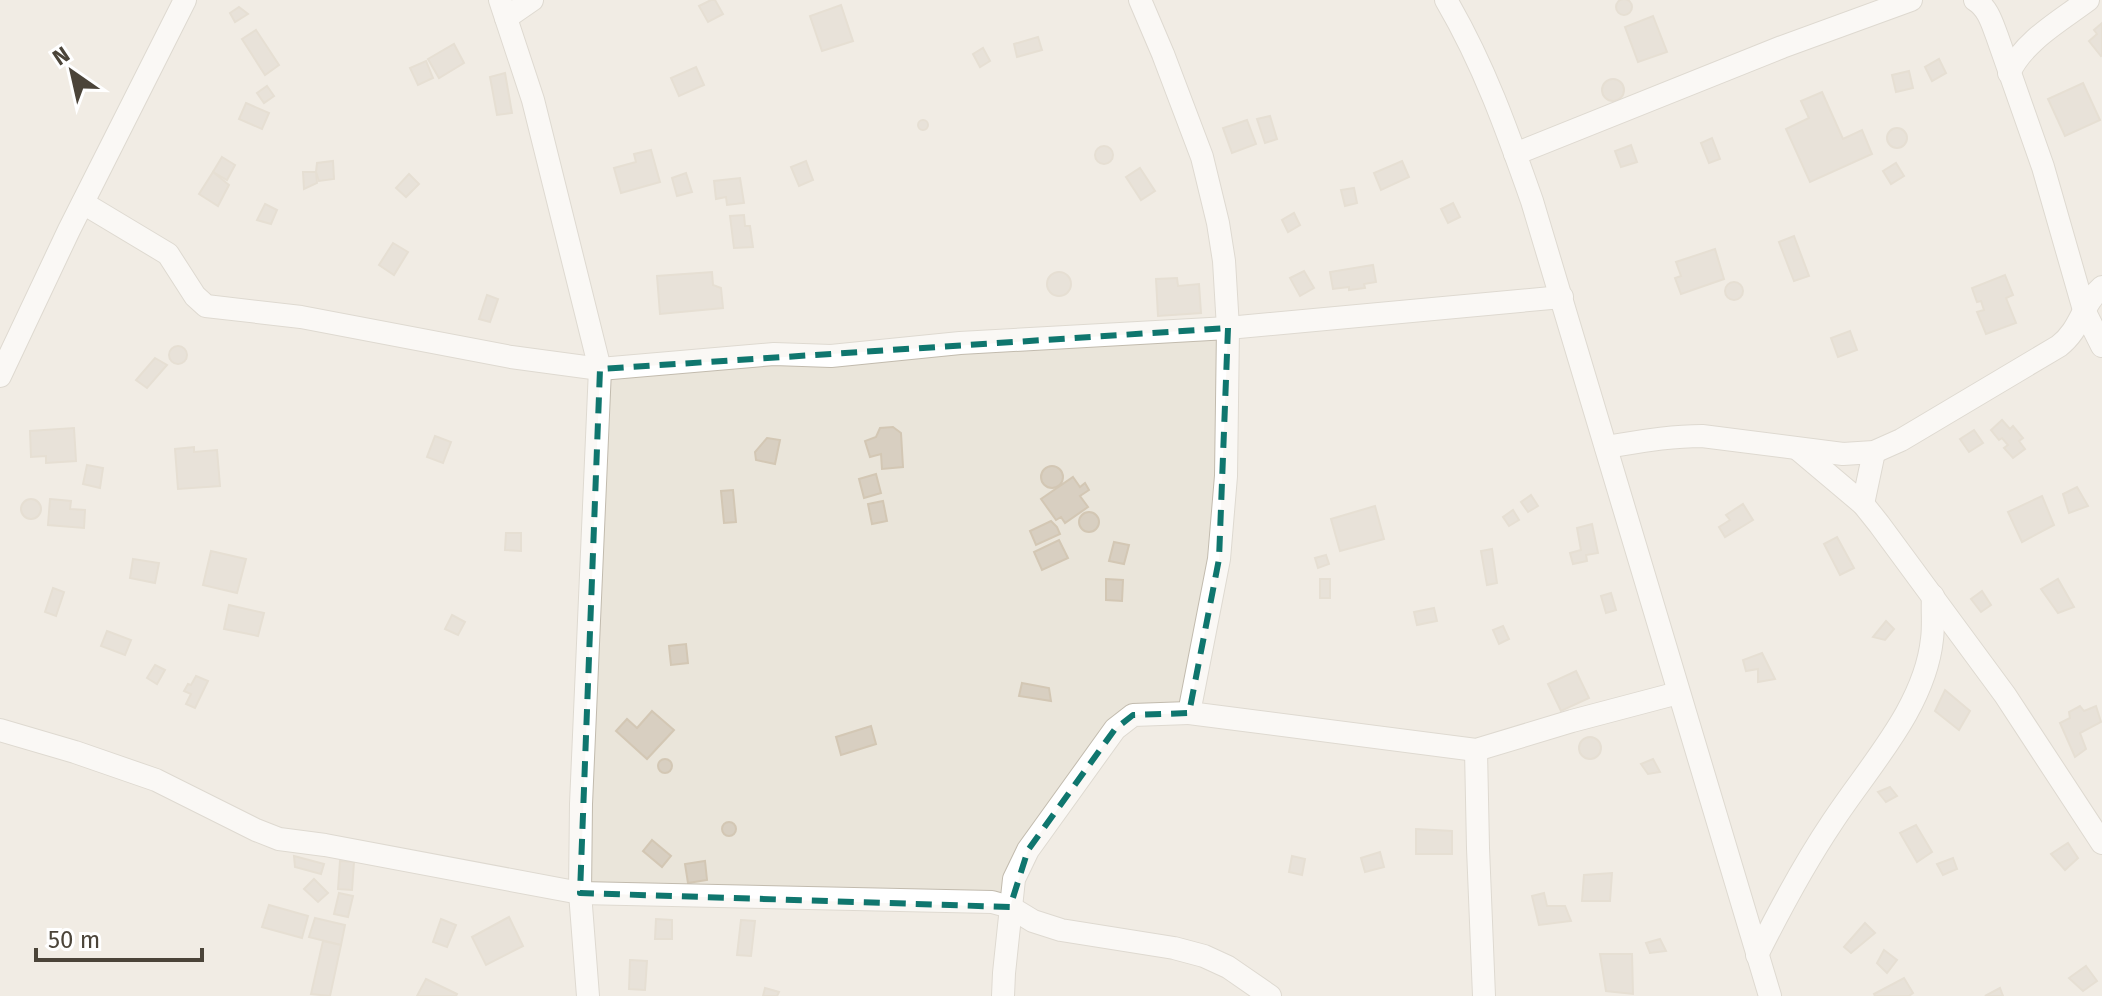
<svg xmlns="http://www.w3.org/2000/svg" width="2102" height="996" font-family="'Fira Sans',sans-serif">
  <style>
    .residential { fill: #eae5da }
    .building { fill: #d8cfc1; stroke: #d3c7b4; stroke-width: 2 }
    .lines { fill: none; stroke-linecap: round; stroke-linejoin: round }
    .minor-casing { stroke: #c2bbae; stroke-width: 24 }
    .minor { stroke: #fff; stroke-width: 22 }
    .marked { fill: none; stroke: #0f766e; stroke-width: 6; stroke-dasharray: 16 10; stroke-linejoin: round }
  </style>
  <rect width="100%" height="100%" fill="#f6f3ec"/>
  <!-- residential -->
  <rect class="residential" x="0" y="0" width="2102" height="996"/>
  <!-- building -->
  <g class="building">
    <circle cx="1624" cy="7" r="8"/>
    <path d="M711,0H715L723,14L708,22L699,6Z"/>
    <path d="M841,5L853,41L822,51L810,16Z"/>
    <path d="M239,7L248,14L235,22L230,13Z"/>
    <path d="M1653,16L1667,52L1638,62L1625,27Z"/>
    <path d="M2102,23V55L2101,56L2089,41L2097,34L2094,30Z"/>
    <path d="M256,30L279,65L265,75L242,39Z"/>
    <path d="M1038,37L1042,50L1017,57L1014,44Z"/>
    <path d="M454,44L464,63L439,78L428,59Z"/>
    <path d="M983,48L990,61L980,67L973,54Z"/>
    <path d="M1939,59L1946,73L1932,81L1925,67Z"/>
    <path d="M426,61L433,78L418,85L410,68Z"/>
    <path d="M696,67L704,85L679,96L671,78Z"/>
    <path d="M1909,71L1913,88L1896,92L1892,75Z"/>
    <path d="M505,73L512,113L497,115L490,77Z"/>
    <circle cx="1613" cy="90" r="11"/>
    <path d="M2083,83L2100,120L2065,136L2048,99Z"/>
    <path d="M267,86L274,96L264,103L257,93Z"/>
    <path d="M1822,92L1843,139L1862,130L1872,154L1810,182L1786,129L1809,118L1801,101Z"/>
    <path d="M246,103L269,113L262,129L239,119Z"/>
    <path d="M1270,116L1277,139L1265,143L1257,119Z"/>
    <path d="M1247,120L1256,144L1232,153L1223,128Z"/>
    <circle cx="923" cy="125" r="5"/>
    <circle cx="1897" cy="138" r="10"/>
    <path d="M1712,138L1720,159L1709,163L1701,143Z"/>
    <path d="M1631,145L1637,162L1621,167L1615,151Z"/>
    <circle cx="1104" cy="155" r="9"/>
    <path d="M651,150L660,182L621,193L614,168L636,162L634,154Z"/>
    <path d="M222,157L235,165L227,180L213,172Z"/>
    <path d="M333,161L334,179L319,181L316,172L317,163Z"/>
    <path d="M806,161L813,180L799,186L791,167Z"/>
    <path d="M1402,161L1409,177L1381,190L1374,173Z"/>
    <path d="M1896,163L1904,176L1891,184L1883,171Z"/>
    <path d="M1140,168L1155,191L1141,200L1126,177Z"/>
    <path d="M213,172L229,185L218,206L199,194Z"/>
    <path d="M303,172H316L317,183L304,189Z"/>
    <path d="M686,173L692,192L677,196L672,178Z"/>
    <path d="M409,174L419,184L406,197L396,188Z"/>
    <path d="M740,178L744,203L727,205L726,197L716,199L714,181Z"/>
    <path d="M1354,188L1357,203L1345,206L1341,190Z"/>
    <path d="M1453,203L1460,217L1448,223L1441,209Z"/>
    <path d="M265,204L277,210L271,224L257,220Z"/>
    <path d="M1294,213L1300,225L1288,232L1282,220Z"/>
    <path d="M744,215L745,226H750L753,247L734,248L730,216Z"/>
    <path d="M1794,236L1809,276L1794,281L1779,242Z"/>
    <path d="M393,243L408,252L394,275L379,265Z"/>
    <path d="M1715,249L1724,279L1681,294L1675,278L1681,276L1676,262Z"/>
    <path d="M1373,265L1376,282L1364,284L1365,288L1349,290V287L1333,289L1330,272Z"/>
    <path d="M1304,271L1314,288L1300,296L1290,278Z"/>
    <circle cx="1059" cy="284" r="12"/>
    <path d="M712,272L713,285L721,288L723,308L660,314L657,276Z"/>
    <path d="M2005,275L2013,295L2006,298L2016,323L1986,334L1977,312L1984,310L1981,301L1977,302L1972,288Z"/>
    <path d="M1177,278L1178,286L1199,284L1201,313L1158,316L1156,279Z"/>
    <circle cx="1734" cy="291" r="9"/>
    <path d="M487,295L498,299L490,322L479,319Z"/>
    <path d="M1850,331L1857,350L1838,357L1831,338Z"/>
    <circle cx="178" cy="355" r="9"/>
    <path d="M155,358L167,365L147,388L136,380Z"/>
    <path d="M2002,420L2010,429L2013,426L2023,438L2019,441L2025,449L2013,458L2004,448L2008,445L2002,438L1999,440L1991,430Z"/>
    <path d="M893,427L901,433L903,467L882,469L881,454L870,457L865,441L876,437L880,428Z"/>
    <path d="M74,428L76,461L46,463V456L31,457L30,431Z"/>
    <path d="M1974,430L1983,443L1969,452L1960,439Z"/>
    <path d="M435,436L451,442L443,463L427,457Z"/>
    <path d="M767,438L780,440L775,464L756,460L755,452Z"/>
    <path d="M194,447V452L217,450L220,486L178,489L175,449Z"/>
    <path d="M87,465L103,468L100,488L83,484Z"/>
    <circle cx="1052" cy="477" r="11"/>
    <path d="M876,474L881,493L864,498L859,479Z"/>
    <path d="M1073,477L1080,487L1085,483L1089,490L1080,496L1088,507L1065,523L1061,517L1056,520L1041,499Z"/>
    <path d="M2077,487L2088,506L2069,513L2063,494Z"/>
    <path d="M733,490L736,522L724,523L721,491Z"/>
    <path d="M1531,495L1538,506L1528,512L1521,502Z"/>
    <path d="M2042,496L2054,525L2022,542L2008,512Z"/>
    <circle cx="31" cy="509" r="10"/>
    <path d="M50,499L71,501L70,509L85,510L84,528L48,525Z"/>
    <path d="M883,501L887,521L872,524L868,504Z"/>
    <path d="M1743,504L1753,520L1725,537L1719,527L1730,520L1726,515Z"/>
    <path d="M1375,506L1384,539L1340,551L1331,519Z"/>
    <path d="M1513,510L1519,520L1509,526L1503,517Z"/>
    <circle cx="1089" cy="522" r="10"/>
    <path d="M1051,521L1057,527L1060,534L1036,545L1030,531Z"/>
    <path d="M1592,524L1598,553L1586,555L1587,561L1573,564L1570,553L1581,550L1577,528Z"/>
    <path d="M506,533H521V551L505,550Z"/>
    <path d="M1837,537L1854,568L1840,575L1824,544Z"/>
    <path d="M1059,540L1068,558L1042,570L1034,552Z"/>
    <path d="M1114,542L1129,545L1124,564L1109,561Z"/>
    <path d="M1492,549L1497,583L1487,585L1481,551Z"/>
    <path d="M211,551L246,559L237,593L203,585Z"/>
    <path d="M1326,555L1329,564L1318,568L1315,558Z"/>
    <path d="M133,559L159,563L155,583L130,578Z"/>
    <path d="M1106,579L1123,580L1122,601L1106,600Z"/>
    <rect x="1320" y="579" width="10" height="19"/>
    <path d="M2058,579L2074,607L2058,613L2041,589Z"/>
    <path d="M53,588L64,592L56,616L45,612Z"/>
    <path d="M1982,591L1991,605L1981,612L1971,599Z"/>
    <path d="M1611,593L1616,610L1606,613L1601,596Z"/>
    <path d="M229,605L264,613L258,636L224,629Z"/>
    <path d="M1434,608L1437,621L1417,625L1414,612Z"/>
    <path d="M452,615L465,622L458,635L445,629Z"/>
    <path d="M1886,621L1894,629L1885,640L1873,637Z"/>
    <path d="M1503,626L1509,639L1499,644L1493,630Z"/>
    <path d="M107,631L131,640L125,655L101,646Z"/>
    <path d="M686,644L688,663L671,665L669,646Z"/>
    <path d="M1762,653L1775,679L1758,682V669L1746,671L1743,660Z"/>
    <path d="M155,665L165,670L157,684L147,678Z"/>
    <path d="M1576,671L1589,698L1561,711L1548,684Z"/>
    <path d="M196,676L208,681L195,708L186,704L191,694L184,691L188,684L191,685Z"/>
    <path d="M1022,683L1049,688L1051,701L1019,696Z"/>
    <path d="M1945,690L1970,711L1959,730L1935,711Z"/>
    <path d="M2080,706L2084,711L2096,706L2101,722L2080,733L2086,749L2075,757L2060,723L2070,718L2069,712Z"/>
    <path d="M652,711L674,730L647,759L616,731L627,719L637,728Z"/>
    <path d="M871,726L876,744L841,755L836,737Z"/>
    <circle cx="1590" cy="748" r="11"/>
    <circle cx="665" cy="766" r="7"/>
    <path d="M1653,759L1660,772L1648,774L1641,764Z"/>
    <path d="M1890,787L1897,796L1886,802L1878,792Z"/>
    <circle cx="729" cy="829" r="7"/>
    <path d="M1916,825L1932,852L1917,862L1900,833Z"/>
    <path d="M1416,829L1452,831V854H1416Z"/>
    <path d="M652,840L671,856L662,867L643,851Z"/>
    <path d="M2068,843L2078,858L2065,870L2051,854Z"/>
    <path d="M1380,852L1384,867L1365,872L1361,858Z"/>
    <path d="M294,856L324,864L321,874L295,867Z"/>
    <path d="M1292,856L1305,859L1302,875L1289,872Z"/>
    <path d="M1953,858L1957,869L1943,875L1937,864Z"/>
    <path d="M340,861L354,862L352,890L338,889Z"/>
    <path d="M705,861L707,880L688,883L685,864Z"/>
    <path d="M1612,873L1610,901H1582L1584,875Z"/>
    <path d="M314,879L328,893L318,902L304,889Z"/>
    <path d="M339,893L353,896L348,917L334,914Z"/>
    <path d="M1544,893L1547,906H1565L1571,921L1539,925L1532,896Z"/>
    <path d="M269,905L308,916L302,938L262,927Z"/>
    <path d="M509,917L523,946L486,965L472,937Z"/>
    <path d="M315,918L345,925L341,945L309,937Z"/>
    <path d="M441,919L456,925L447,947L433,942Z"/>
    <path d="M656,919L672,920V939H655Z"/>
    <path d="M741,920L755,921L751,956L737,955Z"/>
    <path d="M1865,923L1875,933L1851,953L1844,947Z"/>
    <path d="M1660,939L1666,951L1650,953L1646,943Z"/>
    <path d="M323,941L341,945L330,996L311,994Z"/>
    <path d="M1884,950L1897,960L1887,973L1877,963Z"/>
    <path d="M1600,954H1632L1633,994L1606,991Z"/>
    <path d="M630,960L647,961L645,990L629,989Z"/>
    <path d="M2086,966L2097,981L2083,991L2069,978Z"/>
    <path d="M1904,978L1913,993L1909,996H1875L1874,994Z"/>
    <path d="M426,979L457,994L456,996H417Z"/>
    <path d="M765,988L779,992L777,996H763Z"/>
    <path d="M2000,988L2003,996H1985Z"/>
  </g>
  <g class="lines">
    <!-- minor casing -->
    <g class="minor-casing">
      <g id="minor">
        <path d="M500,0L533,100L600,369L581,804L580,893L588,996"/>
        <path d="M1140,0L1163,54L1202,157L1218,223L1224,261L1228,328L1226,476L1219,559L1189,713L1476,750L1572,721L1678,693"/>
        <path d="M1446,0C1484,65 1507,130 1532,201L1770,996"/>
        <path d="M1975,0C1988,8 1992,23 1997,36L2043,167L2084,310L2102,346"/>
        <path d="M506,18L532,0"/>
        <path d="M2009,73C2024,41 2060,21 2088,0"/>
        <path d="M1515,154L1782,47L1911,0"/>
        <path d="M83,203L168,254L195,296L206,306L301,317L511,357L600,369L774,354L831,356L960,343L1228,328L1562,297"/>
        <path d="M0,376L69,230L185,0"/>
        <path d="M1606,447C1638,442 1669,436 1702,436L1843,454L1874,452L1901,440L2059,346C2082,328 2081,305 2102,287"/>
        <path d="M1799,450L1863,504L1879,524L2005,695L2102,843"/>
        <path d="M1863,504L1874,452"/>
        <path d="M0,730L75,752L156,780L256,830L279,839L325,845L580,893L992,902L1010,907L1033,921L1061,930L1174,948L1204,956L1228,967L1270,996"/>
        <path d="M1476,750L1478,848L1484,996"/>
        <path d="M1757,955C1780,909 1804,864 1833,821C1869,766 1925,707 1932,639C1934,625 1932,610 1933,596"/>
        <path d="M1003,996L1004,973L1014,879L1028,850L1115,729L1133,715L1189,713"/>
      </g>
    </g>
    <!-- minor -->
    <use href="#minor" class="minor"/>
  </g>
  <!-- marked area -->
  <path d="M0 0H2102V996H0ZM1228,328L1219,559L1189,713L1133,715L1115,729L1028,850L1010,907L580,893L600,369Z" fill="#f6f3ec" fill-opacity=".55" fill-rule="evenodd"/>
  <path class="marked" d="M1228,328L1219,559L1189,713L1133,715L1115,729L1028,850L1010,907L580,893L600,369Z"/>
  <!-- north arrow -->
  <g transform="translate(72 72) rotate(326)" stroke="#ffffff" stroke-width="6" paint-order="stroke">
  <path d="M0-6L14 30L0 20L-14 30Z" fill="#4b4439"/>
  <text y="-12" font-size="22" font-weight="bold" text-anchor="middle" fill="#4b4439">N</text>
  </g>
  <!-- scale -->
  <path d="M36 948v12h166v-12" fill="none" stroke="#4b4439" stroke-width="4"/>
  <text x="48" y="948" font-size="24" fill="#4b4439" stroke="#ffffff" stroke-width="6" paint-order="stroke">50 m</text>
</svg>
